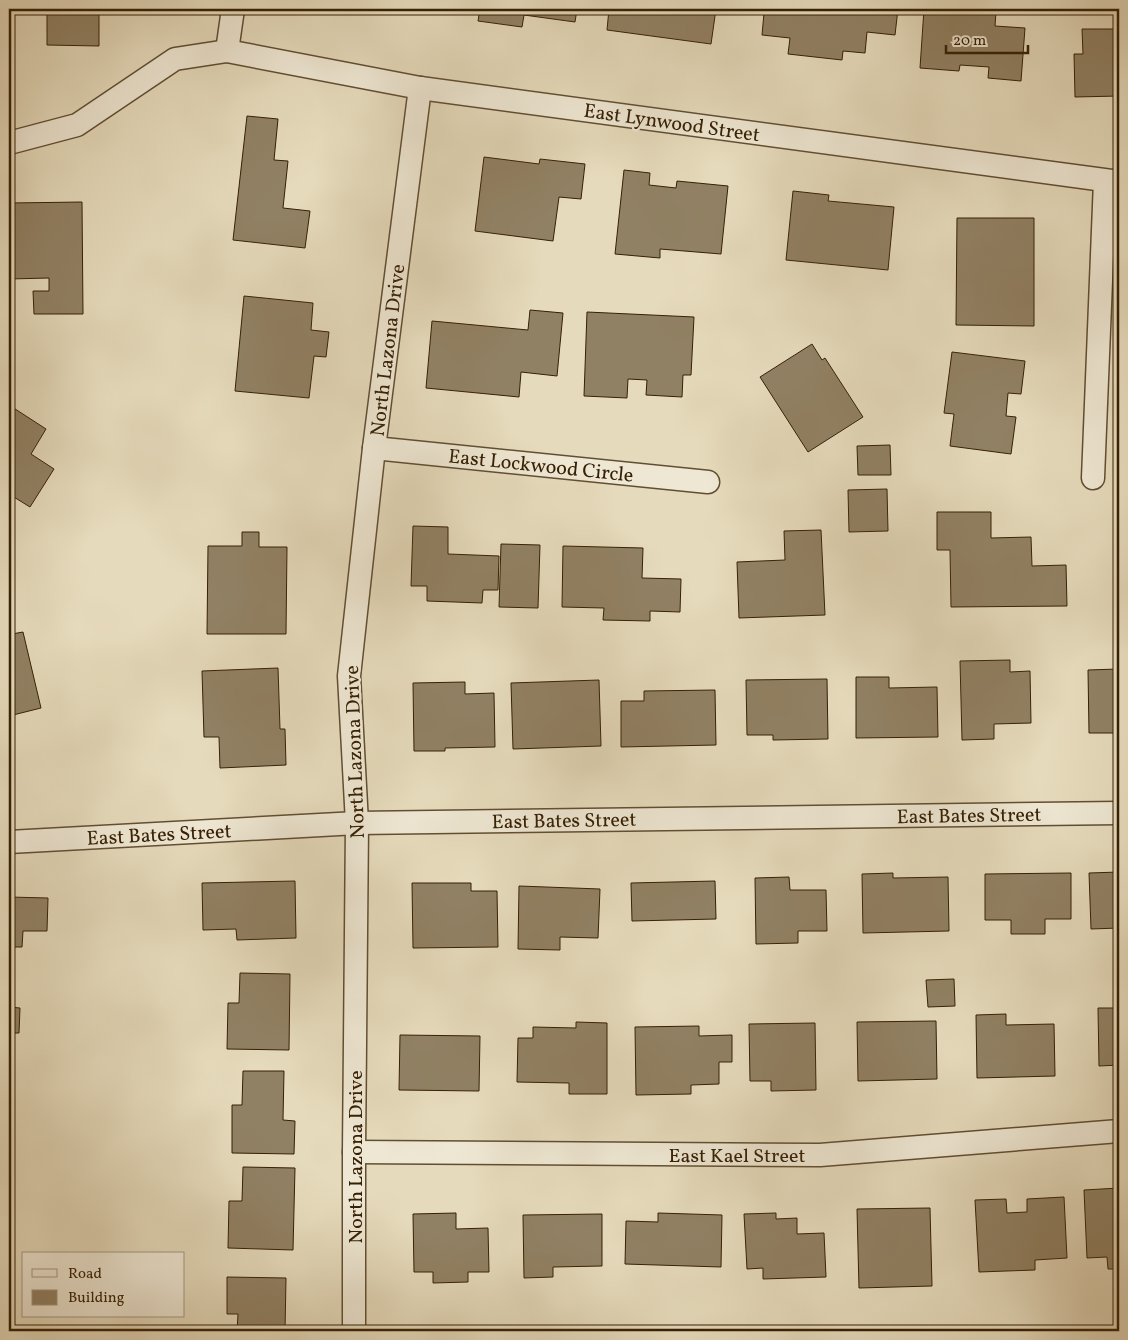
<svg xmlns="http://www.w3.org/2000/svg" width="1128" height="1340" font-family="Vollkorn,serif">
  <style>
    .building { fill: #918164; stroke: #362005 }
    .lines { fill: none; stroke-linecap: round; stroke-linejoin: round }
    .minor-casing { stroke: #624e32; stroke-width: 25 }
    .minor { stroke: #eee7d3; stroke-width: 22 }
    .labels { text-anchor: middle; stroke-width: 4.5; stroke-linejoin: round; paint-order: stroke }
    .street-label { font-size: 20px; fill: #362005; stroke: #eee7d3 }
  </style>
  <rect width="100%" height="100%" fill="#e5dabb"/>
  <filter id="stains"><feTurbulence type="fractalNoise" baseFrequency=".004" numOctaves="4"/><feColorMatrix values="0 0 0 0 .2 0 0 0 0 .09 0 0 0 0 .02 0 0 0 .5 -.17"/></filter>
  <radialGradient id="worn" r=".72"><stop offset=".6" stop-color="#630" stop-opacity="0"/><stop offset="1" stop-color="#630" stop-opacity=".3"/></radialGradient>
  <!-- building -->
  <g class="building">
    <path d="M47,9H111V14H99V46L47,45Z"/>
    <path d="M480,9H577L575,22L524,15L522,27L478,21Z"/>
    <path d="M609,9H716L711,44L607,30Z"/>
    <path d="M757,9H898L895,35L867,32L865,53L843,51L842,60L788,54L790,38L762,35L764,13L757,12Z"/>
    <path d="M924,9H954L996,11L995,26L1025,28L1021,81L988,78L989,67L960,65L959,71L920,68Z"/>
    <path d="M1017,9H1047V11L1017,12Z"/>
    <path d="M1082,29H1119V96L1075,97L1074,54H1083Z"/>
    <path d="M247,116L278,119L274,160L288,161L283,208L310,211L305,248L233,240Z"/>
    <path d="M484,157L539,164L540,159L585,164L581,199L559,197L553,241L475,231Z"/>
    <path d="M624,170L650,173L649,185L676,188L677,181L728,186L721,254L660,249V258L615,254Z"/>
    <path d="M793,191L829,195L828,201L894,207L888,270L786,260Z"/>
    <path d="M82,202L83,314H34L33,291H49V278L9,279V203Z"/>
    <path d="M957,218H1034V326L956,325Z"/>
    <path d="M244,296L313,303L311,330L329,332L326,357L314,356L309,398L235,391Z"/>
    <path d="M530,310L563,313L557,376L521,372L519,397L426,388L432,321L528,330Z"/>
    <path d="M587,312L694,317L691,375H683L682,397L646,395L647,380L628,379L627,398L584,396Z"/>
    <path d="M812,344L822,360L825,358L863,417L808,452L760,377Z"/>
    <path d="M952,352L1025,361L1021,394L1008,393L1006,416L1016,417L1011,454L950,446L954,414L944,413Z"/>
    <path d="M9,405L46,429L31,454L54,469L30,507L9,494Z"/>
    <path d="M890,445L891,475H858L857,446Z"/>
    <path d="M887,489L888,531L849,532L848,490Z"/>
    <path d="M937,512H991V538L1031,537L1032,566L1066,565L1067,606L951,607L950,550H937Z"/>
    <path d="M413,526L448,527V554L499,556L498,590H483L482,603L427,601V586H411Z"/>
    <path d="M821,530L825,615L739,618L737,562L785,560L784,531Z"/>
    <path d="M242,532H259V547H287L286,634H207L208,546H242Z"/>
    <path d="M501,544L540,545L538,608L499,607Z"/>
    <path d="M563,546L643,548L642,578L681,579L680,612L650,611V621L603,620L604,608L562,607Z"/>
    <path d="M9,621L12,634L23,632L41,708L9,716Z"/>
    <path d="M1010,660V672L1030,671L1031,723L994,724V739L962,740L960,661Z"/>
    <path d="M278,668L280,729H285L286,765L220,768L219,737H204L202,671Z"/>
    <path d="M1118,669V678H1119V733H1089L1088,670Z"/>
    <path d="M856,677H889V688L937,687L938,737L856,738Z"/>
    <path d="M827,679L828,739L773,740V735H747L746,680Z"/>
    <path d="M599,680L601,746L513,749L511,683Z"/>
    <path d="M465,682V694L494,693L495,747L445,748V751H414L413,683Z"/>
    <path d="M715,690L716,745L621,747V701H644V691Z"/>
    <path d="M1119,872V928L1091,929L1089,873Z"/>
    <path d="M893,873V878L948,877L949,931L863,933L862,874Z"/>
    <path d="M1071,873V919H1045V934H1011V920H985V874Z"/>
    <path d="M789,877L790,890H826L827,931H798V943L756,944L755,878Z"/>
    <path d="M295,881L296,938L237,940L236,929L203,930L202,883Z"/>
    <path d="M715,881L716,919L632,921L631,883Z"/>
    <path d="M412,883H471V891H497L498,947L413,948Z"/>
    <path d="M519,886L600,889L598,938L560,937V950L518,949Z"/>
    <path d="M9,897L48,898L47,931H23L22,947H9Z"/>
    <path d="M240,973L290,974L289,1050L227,1049L228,1003H239Z"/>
    <path d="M954,979L955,1006L928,1007L926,980Z"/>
    <path d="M1118,996H1119V1065L1099,1066L1098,1008H1118Z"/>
    <path d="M9,1007L20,1008L19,1033H9Z"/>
    <path d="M1006,1014V1025L1054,1024L1055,1076L977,1078L976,1015Z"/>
    <path d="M936,1021L937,1079L858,1081L857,1022Z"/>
    <path d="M576,1022L607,1023V1094H569V1083L517,1082L518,1038H533V1027L576,1028Z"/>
    <path d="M815,1023L816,1090L771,1091V1081H750L749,1024Z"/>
    <path d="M699,1026V1036L732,1035V1062H719V1084L691,1085V1094L636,1095L635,1027Z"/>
    <path d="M400,1035L480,1036L479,1091L399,1090Z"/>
    <path d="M243,1071H284L283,1120L295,1121L294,1154L232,1153V1105H242Z"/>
    <path d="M243,1167L295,1168L293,1250L228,1248L229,1201H242Z"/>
    <path d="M1119,1188V1269H1108L1107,1257L1087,1258L1084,1190Z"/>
    <path d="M1064,1197L1067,1258L1035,1260V1270L979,1272L975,1200L1006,1199L1007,1213L1027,1212V1199Z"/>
    <path d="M930,1208L932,1286L859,1288L857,1209Z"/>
    <path d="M456,1213V1229L488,1228L489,1272H468V1282L433,1283V1272H414L413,1214Z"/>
    <path d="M658,1213L722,1215L721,1267L625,1264L626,1221L658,1222Z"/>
    <path d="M776,1213V1219L797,1218V1234L824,1233L826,1277L763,1279V1268L747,1269L744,1214Z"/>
    <path d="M602,1214V1266L553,1267V1277L524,1278L523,1215Z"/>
    <path d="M227,1277L286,1278L285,1331H237L238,1314H227Z"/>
    <path d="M1119,1328V1331H1103L1102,1329Z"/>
  </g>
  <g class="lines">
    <!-- minor casing -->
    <g class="minor-casing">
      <g id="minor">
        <path d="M227,51L233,9"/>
        <path d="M9,143L77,125L175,59L227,51L420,88L1119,182"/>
        <path d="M374,448L708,482"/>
        <path d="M1093,478L1105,181"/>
        <path d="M9,842L357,823L1119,813"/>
        <path d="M354,1152L820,1155L1119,1131"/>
        <path d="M354,1331V1152L357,823L349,676L374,448L420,88"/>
      </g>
    </g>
    <!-- minor -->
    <use href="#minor" class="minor"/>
  </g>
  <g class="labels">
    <!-- street labels -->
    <g class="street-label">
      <text transform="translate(672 122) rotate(8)" y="7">East Lynwood Street</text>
      <text transform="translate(387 350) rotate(-83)" y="7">North Lazona Drive</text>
      <text transform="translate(541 465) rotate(6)" y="7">East Lockwood Circle</text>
      <text transform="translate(354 752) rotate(-92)" y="7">North Lazona Drive</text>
      <text transform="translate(969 815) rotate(-1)" y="7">East Bates Street</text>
      <text transform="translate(564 820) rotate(-1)" y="7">East Bates Street</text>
      <text transform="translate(159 834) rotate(-3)" y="7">East Bates Street</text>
      <text x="737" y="1162">East Kael Street</text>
      <text transform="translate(355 1157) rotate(-90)" y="7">North Lazona Drive</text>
    </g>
  </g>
  <!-- margin -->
  <rect width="1128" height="1340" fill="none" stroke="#e5dabb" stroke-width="30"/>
  <rect x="10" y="10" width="1108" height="1320" fill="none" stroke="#362005" stroke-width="2.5"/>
  <rect x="15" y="15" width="1098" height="1310" fill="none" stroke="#362005"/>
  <!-- legend -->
  <rect x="22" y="1252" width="162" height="65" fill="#eee7d3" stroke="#a49781"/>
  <rect x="32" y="1269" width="25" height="8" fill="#eee7d3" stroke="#a49781"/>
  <text x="68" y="1278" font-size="15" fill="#362005">Road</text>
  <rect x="32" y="1290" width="25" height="15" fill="#918164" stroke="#a49781"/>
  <text x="68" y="1302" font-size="15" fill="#362005">Building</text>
  <!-- scale -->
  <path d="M946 45v8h82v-8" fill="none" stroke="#362005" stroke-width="2.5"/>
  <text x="953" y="45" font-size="15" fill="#362005" stroke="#eee7d3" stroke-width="4" paint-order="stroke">20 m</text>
  <rect width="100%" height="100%" filter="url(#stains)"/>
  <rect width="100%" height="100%" fill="url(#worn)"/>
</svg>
